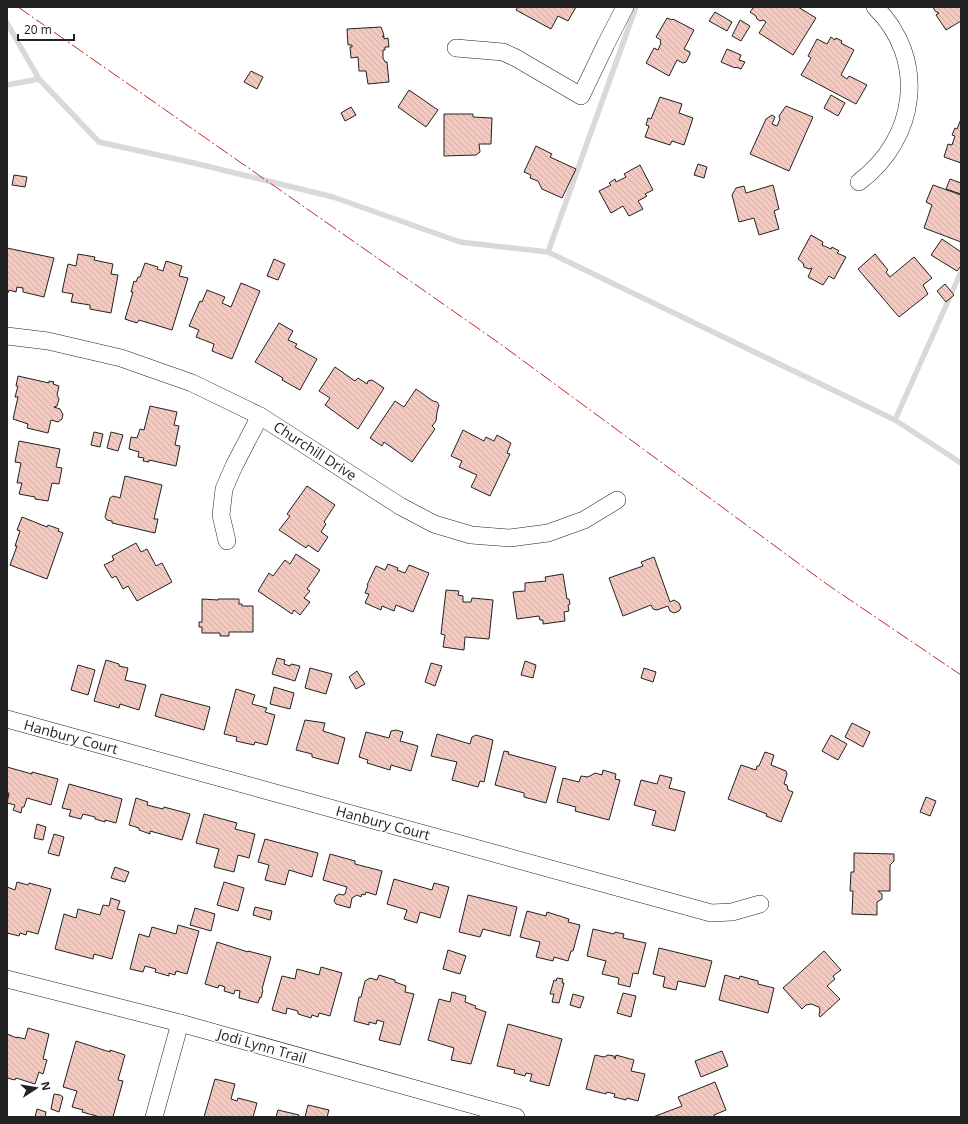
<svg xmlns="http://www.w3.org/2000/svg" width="968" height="1124" font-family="'Open Sans',sans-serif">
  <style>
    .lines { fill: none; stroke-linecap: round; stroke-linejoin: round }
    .stream { stroke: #d9d9d9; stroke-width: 5.5 }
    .building { fill: url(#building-back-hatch); stroke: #222 }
    .street-casing { stroke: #222; stroke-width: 18 }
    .street { stroke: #fff; stroke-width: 17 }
    .power { stroke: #c62828; stroke-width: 1; stroke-dasharray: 14 3 2 3; stroke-linecap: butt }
    .labels { text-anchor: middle; stroke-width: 3; stroke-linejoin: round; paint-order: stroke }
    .street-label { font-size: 14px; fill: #222; stroke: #fff }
  </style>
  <defs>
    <pattern id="building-back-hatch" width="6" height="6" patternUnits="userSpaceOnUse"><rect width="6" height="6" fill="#f3c9c0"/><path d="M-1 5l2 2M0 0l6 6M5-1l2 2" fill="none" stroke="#d0aca5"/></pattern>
  </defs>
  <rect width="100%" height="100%" fill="#fff"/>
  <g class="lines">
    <!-- stream -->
    <g class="stream">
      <path d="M7,23L39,79L99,142L194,163L333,197L460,242L548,252L895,420L961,463"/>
      <path d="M7,85L39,79"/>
      <path d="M548,252L636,7"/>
      <path d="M895,420L961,272"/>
    </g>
  </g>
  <!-- building -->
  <g class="building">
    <path d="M518,7H576L568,21L558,16L551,29L516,10Z"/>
    <path d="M754,7H798L816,18L793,55L759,33L766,22L763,20L760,21L757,19L756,16L750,12Z"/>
    <path d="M933,7H961V21L946,30L936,15L939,13L935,11Z"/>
    <path d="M715,12L732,22L727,31L709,21Z"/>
    <path d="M667,18L672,20L673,19L694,30L684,49L690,52V54L686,62L683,63L677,60L669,76L646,63L654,48L658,50L661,43L660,42L661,40L656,37Z"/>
    <path d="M740,20L750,26L741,41L732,36Z"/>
    <path d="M381,27L384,35L382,37L384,36V39L388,38L389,47H385V50H383V58L385,62H387L389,82L368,84L366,71H359L358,57L351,58L350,47H352V45H348L347,29Z"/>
    <path d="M831,37L835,40L836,38L842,41L841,43L854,50L841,75L847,79L849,76L867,85L856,104L801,75L811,58L808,56L817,39L827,44Z"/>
    <path d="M727,49L741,55L739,60L745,62L741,69L736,67L735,68L721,62Z"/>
    <path d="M251,71L263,77L257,89L244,82Z"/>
    <path d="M409,90L438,110L426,127L398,107Z"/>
    <path d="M831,95L845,103L838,116L824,108Z"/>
    <path d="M660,97L682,104L679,113L693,118L684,145L672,141L670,145L645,137L649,126L646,125L648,118L651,119Z"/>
    <path d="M786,106L813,117L789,171L750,154L766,119L772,115L775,117L772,124L777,126L780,119L779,116Z"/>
    <path d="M351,107L356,115L345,121L341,113Z"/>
    <path d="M444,114H473V117L492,118L491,144H479L480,152L476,155L444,156Z"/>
    <path d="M961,119V163L944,157L948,144L952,145L955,136L952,135L955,128L957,129Z"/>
    <path d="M536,146L552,154L550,157L576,169L562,198L542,189L538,181L530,178L531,175L524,172Z"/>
    <path d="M698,164L707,167L704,178L694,175Z"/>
    <path d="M640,165L653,190L645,194L647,196L638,201L643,209L629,216L623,206L611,213L599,191L611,185L609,183L615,179L616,182L626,177L624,174Z"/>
    <path d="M14,175L27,177L25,187L12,185Z"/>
    <path d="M950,179L961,183V194L946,189Z"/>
    <path d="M773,185L779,209L774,211L779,229L759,235L754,218L739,222L732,195L736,188L744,186L746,193Z"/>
    <path d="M933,185L961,195V242L924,228L932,205L926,202Z"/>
    <path d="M811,235L823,242L822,245L831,249L832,247L839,251L837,253L846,257L834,279L829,276L823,285L808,277L812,268L809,269L804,267L803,263L798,259Z"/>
    <path d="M942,239L961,252V266L957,271L931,255Z"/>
    <path d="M7,248L54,258L44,297L23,292V288L17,287L16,292L9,290L8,293H7Z"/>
    <path d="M78,254L95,257L94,260L113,264L111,274L118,275L111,313L90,309V305L71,302L73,294L62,292L68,264L76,266Z"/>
    <path d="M875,254L888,270L886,272L890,277L914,257L932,278L923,285L928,294L899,317L858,269Z"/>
    <path d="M274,259L285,264L278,280L267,276Z"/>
    <path d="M166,261L182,266L179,276L188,278L172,330L139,320L137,323L125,319L133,292H131L134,281L136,282L138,277H140L145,263L158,267L157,269L163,271Z"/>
    <path d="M241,283L260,291L232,359L212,351L214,344L196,337L199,330L189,326L200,301L202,302L207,290L225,297L222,303L231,307Z"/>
    <path d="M945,284L954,295L946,302L937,291Z"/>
    <path d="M279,323L293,331L288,340L297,344L295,347L317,359L300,390L282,380L283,378L255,362Z"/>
    <path d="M335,367L355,381L358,378L367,384L368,381L372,380L384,388L358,429L325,405L330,398L319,391Z"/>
    <path d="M18,376L49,383V381L54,382L53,384L59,386L57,395L59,399L57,406L54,407L60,409L62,413L63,414L62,419L58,422L51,420L48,433L27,428L28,424L13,419L18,397H15L18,386H16Z"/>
    <path d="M416,389L433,401L437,402L439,405L437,412L436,421L432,426L435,429L412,462L384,442L382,446L370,438L395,401L404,407Z"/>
    <path d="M150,406L177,412L174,425L179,426L175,445L180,446L176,466L149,460V462L143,461L144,458L138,457L139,452L129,449L131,437L137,438L140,429L144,430Z"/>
    <path d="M463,430L484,441L486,437L494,441L497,435L511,443L507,453L510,454L490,496L471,487L477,475L459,467L462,461L451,456Z"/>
    <path d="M94,432L103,434L100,447L91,445Z"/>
    <path d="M111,432L123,435L118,451L107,448Z"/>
    <path d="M19,441L60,449L56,467L62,468L59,484L52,483L48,501L35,499V497L19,494L22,483H17L21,463L15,462Z"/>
    <path d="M125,476L162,485L154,519H158L155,533L112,523V521L107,520L105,517L110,498L113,496L120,498Z"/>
    <path d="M307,486L335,505L324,522L326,524L321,532L328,537L318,552L308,545L306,548L279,530L290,516L287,514Z"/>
    <path d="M22,517L47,527L48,525L59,529L58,531L63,533L47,579L10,565L17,546H15L20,531L17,530Z"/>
    <path d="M136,543L141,552L147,549L156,566L162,563L172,582L137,601L128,586L123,589L116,576L112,578L104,565L114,560L112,556Z"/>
    <path d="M296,554L320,570L307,589L310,591L304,598L310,602L300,615L294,610L292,614L258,591L269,573L273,576L285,560L290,564Z"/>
    <path d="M654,557L670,602L674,600L679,603L681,608L679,611L674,613L670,611L668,606L657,610L653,609L651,605L623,616L609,578L643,566L641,562Z"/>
    <path d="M388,564L398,568L397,570L405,573L409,565L429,573L413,612L396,605L394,611L382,606L381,610L365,603L369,594L365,593L368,586L367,585L376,566L385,570Z"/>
    <path d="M563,574L567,599H569L570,604L568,605L569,611L564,612L565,621L543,624V620H540L539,616L517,619L513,592L525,591V583L546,581L545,577Z"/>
    <path d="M446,590L459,591L458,595L463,596V602H471L472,598L493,600L489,639L465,637L464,650L443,647L445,635L441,634Z"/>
    <path d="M202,599L218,600V599H239V604H242V606H253V632H229V636H220V633H202V627H199V622H202Z"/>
    <path d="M277,658L285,660L284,664L290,666L291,664L300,666L295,681L272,674Z"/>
    <path d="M106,660L119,664V666L128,668L125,680L146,685L139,710L120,704L119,708L94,701Z"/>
    <path d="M525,661L536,665L533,678L521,675Z"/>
    <path d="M431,663L442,666L435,686L425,682Z"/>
    <path d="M78,665L95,670L88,695L71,690Z"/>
    <path d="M310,668L332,674L326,694L305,688Z"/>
    <path d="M644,668L656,672L653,682L641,678Z"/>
    <path d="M357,671L365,684L356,689L349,677Z"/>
    <path d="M274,687L294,693L290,709L270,704Z"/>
    <path d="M236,689L255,695L252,704L267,708L265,712L275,715L267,745L255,742L254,745L236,741L237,737L224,734Z"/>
    <path d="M161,694L210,707L204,730L155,716Z"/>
    <path d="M305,720L325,723L323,731L345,738L338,764L312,757V754L296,750Z"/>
    <path d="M852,723L870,732L863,747L845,737Z"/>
    <path d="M396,730L403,732L400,741L418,746L411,771L391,765L390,770L367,763L368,760L359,757L366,732L389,738L391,731Z"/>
    <path d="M437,734L470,744L472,737L476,735L493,740L484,782L480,781L478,787L452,780L457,762L431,756Z"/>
    <path d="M831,735L847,744L838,760L822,751Z"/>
    <path d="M504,751L509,752L508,754L556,767L546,803L524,797V793L495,785Z"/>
    <path d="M765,752L774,755L771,765L786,771L787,774L784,784L787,785L788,790L793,792L781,822L766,816L767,814L728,799L741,765L756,770L757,766H759Z"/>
    <path d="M7,767L32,774V772L58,779L51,805L27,798L24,807H22L21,813L13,810L15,805L7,803L9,793H7Z"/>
    <path d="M603,770L616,774L615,779L620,780L609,820L575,811L576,807L557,802L563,778L579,782L581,776L588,777L595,773L602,775Z"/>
    <path d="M660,775L672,778L669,788L685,792L675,831L652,825L656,811L634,805L641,780L657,784Z"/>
    <path d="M69,784L122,799L116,823L105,820V822L95,819V817L83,814L81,819L69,816L71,810L62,808Z"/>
    <path d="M926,797L936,801L930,816L920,812Z"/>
    <path d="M136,798L148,802L147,805L163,809L164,807L190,814L182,840L150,831V834L139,830V828L129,825Z"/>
    <path d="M204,814L237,823L235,829L255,834L249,858L238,855L234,872L214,867L219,849L196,843Z"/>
    <path d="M37,824L46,827L43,840L34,838Z"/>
    <path d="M54,834L64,837L59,856L48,853Z"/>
    <path d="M265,839L318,853L312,877L289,870L285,885L265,880L269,865L258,862Z"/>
    <path d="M854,853L894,854V861L890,865V891H878L882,894V899L877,902V915L852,914L853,891H850L851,872H854Z"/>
    <path d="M330,854L355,861V864L382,871L376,895L366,892L365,895L362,894L361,897L357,895L352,898L350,908L336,904L334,901L336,896L339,894L343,895L345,894L347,887L323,880Z"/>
    <path d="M115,867L129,872L125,882L111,878Z"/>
    <path d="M394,879L432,890L434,883L449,887L440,918L420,912L417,923L404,919L407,910L387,904Z"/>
    <path d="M17,882L28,885L29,883L51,889L38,934L27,931L26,935L20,933L19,936L7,933V887L15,890Z"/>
    <path d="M224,882L244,888L238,911L217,905Z"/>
    <path d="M468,895L517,907L510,936L483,929L480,937L459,932Z"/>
    <path d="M111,898L120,901L117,909L125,911L112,959L94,954L93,959L55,949L64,914L76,918L78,909L100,915L103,905L109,906Z"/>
    <path d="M255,907L272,911L270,920L253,915Z"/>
    <path d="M195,908L215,914L211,931L190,925Z"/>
    <path d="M527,911L546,916L547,912L569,919L568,922L580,925L573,951H571L568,961L554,957L553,961L536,957L540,942L520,937Z"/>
    <path d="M178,925L199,931L187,974L176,971L175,975L169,973V976L155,972L156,969L145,966L143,972L130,969L139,934L149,937L152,927L176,934Z"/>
    <path d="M593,929L614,934L615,932L624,934L623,938L646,943L638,974L633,973L630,987L618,984L619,978L602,974L606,961L587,956Z"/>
    <path d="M217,942L248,952V951L271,957L262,989L263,990L261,998L260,997L258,1003L239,998L240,991L235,990L234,994L224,991L225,987L219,985L218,988L205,984Z"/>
    <path d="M659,948L712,961L705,987L678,981L676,990L663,987L665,977L653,974Z"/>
    <path d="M448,950L466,956L460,974L443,969Z"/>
    <path d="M824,951L841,970L833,976L835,979L827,986L840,999L820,1017L819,1015L820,1010L819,1007L811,1004L806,1005L802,1009L783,988Z"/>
    <path d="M321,967L342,973L330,1016L319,1013L318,1017L312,1015L311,1018L298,1014V1011L287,1008L286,1014L272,1010L282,976L295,979L297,969L319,975Z"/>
    <path d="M379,975L395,980V982L406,986L405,992L414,994L400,1045L379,1040L384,1022L377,1020L376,1024L369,1022V1025L354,1021L359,997H361L365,981L370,978L377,980Z"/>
    <path d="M725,975L739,979L740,976L758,981V984L774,988L768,1013L719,1000Z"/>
    <path d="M557,978L563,979L562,983H564L559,1003L552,1002L554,994H550L554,980L556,981Z"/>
    <path d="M452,992L466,996L465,1002L476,1006L475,1008L486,1012L471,1064L451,1060L454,1048L428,1040L439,999L450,1002Z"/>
    <path d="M623,993L636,996L631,1017L617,1013Z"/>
    <path d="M573,994L584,997L580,1008L570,1005Z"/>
    <path d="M508,1024L562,1039L549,1086L530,1081L532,1074L526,1073L525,1076L514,1073L515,1070L497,1066Z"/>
    <path d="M28,1028L49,1034L43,1059L47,1060L43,1074L39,1072L35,1084L16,1078L15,1080L7,1078V1034L17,1038V1037L25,1039Z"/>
    <path d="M76,1041L110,1052V1050L125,1055L118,1080L123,1081L113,1117H100L82,1112L83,1110L72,1107L77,1091L63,1087Z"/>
    <path d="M722,1051L728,1066L701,1077L695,1061Z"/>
    <path d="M595,1055L604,1057L608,1055L614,1056L615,1059L616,1055L634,1060L631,1071L645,1074L638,1101L627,1098L626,1100L614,1097L615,1094L607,1092L606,1094L586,1089Z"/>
    <path d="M215,1079L235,1084L231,1099L237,1101L238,1098L257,1103L253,1117H204Z"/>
    <path d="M715,1082L726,1110L714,1115L715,1117H653L682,1106L678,1097Z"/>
    <path d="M54,1094L60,1095L63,1097L59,1112L51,1109Z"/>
    <path d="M308,1105L329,1110L327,1117H305Z"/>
    <path d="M37,1109L46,1112L45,1117H35Z"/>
    <path d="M278,1110L299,1115V1117H276Z"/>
  </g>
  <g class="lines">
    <!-- street casing -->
    <g class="street-casing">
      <g id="street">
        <path d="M456,48L503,52L516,58L581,96L606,44L625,7"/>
        <path d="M859,182C917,139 928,59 875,7"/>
        <path d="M7,336L48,341L121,358L192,383L260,416L400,506L434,524L471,535L510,538L548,533L584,520L617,500"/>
        <path d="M227,541L221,515L224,489L234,466L260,416"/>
        <path d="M7,719L711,913L732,912L760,904"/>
        <path d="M7,979L180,1023L516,1117"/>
        <path d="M154,1117L180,1023"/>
      </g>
    </g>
    <!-- street -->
    <use href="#street" class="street"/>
    <!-- power -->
    <path class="power" d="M18,7L499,343L828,585L961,675"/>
  </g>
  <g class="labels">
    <!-- street labels -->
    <g class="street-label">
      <text transform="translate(315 451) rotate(33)" y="5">Churchill Drive</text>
      <text transform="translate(71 737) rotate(15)" y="5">Hanbury Court</text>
      <text transform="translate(383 823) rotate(15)" y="5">Hanbury Court</text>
      <text transform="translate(262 1046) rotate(16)" y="5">Jodi Lynn Trail</text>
    </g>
  </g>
  <!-- border -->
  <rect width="968" height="1124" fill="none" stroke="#222222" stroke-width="16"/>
  <!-- north arrow -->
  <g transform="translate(36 1088) rotate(78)" stroke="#ffffff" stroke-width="3" paint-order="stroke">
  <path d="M0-3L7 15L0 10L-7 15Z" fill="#222222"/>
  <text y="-6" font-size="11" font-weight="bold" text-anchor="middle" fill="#222222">N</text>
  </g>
  <!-- scale -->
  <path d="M18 34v6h56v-6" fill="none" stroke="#222222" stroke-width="2"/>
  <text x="24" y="34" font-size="12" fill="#222222" stroke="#ffffff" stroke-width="3" paint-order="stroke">20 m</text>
</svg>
